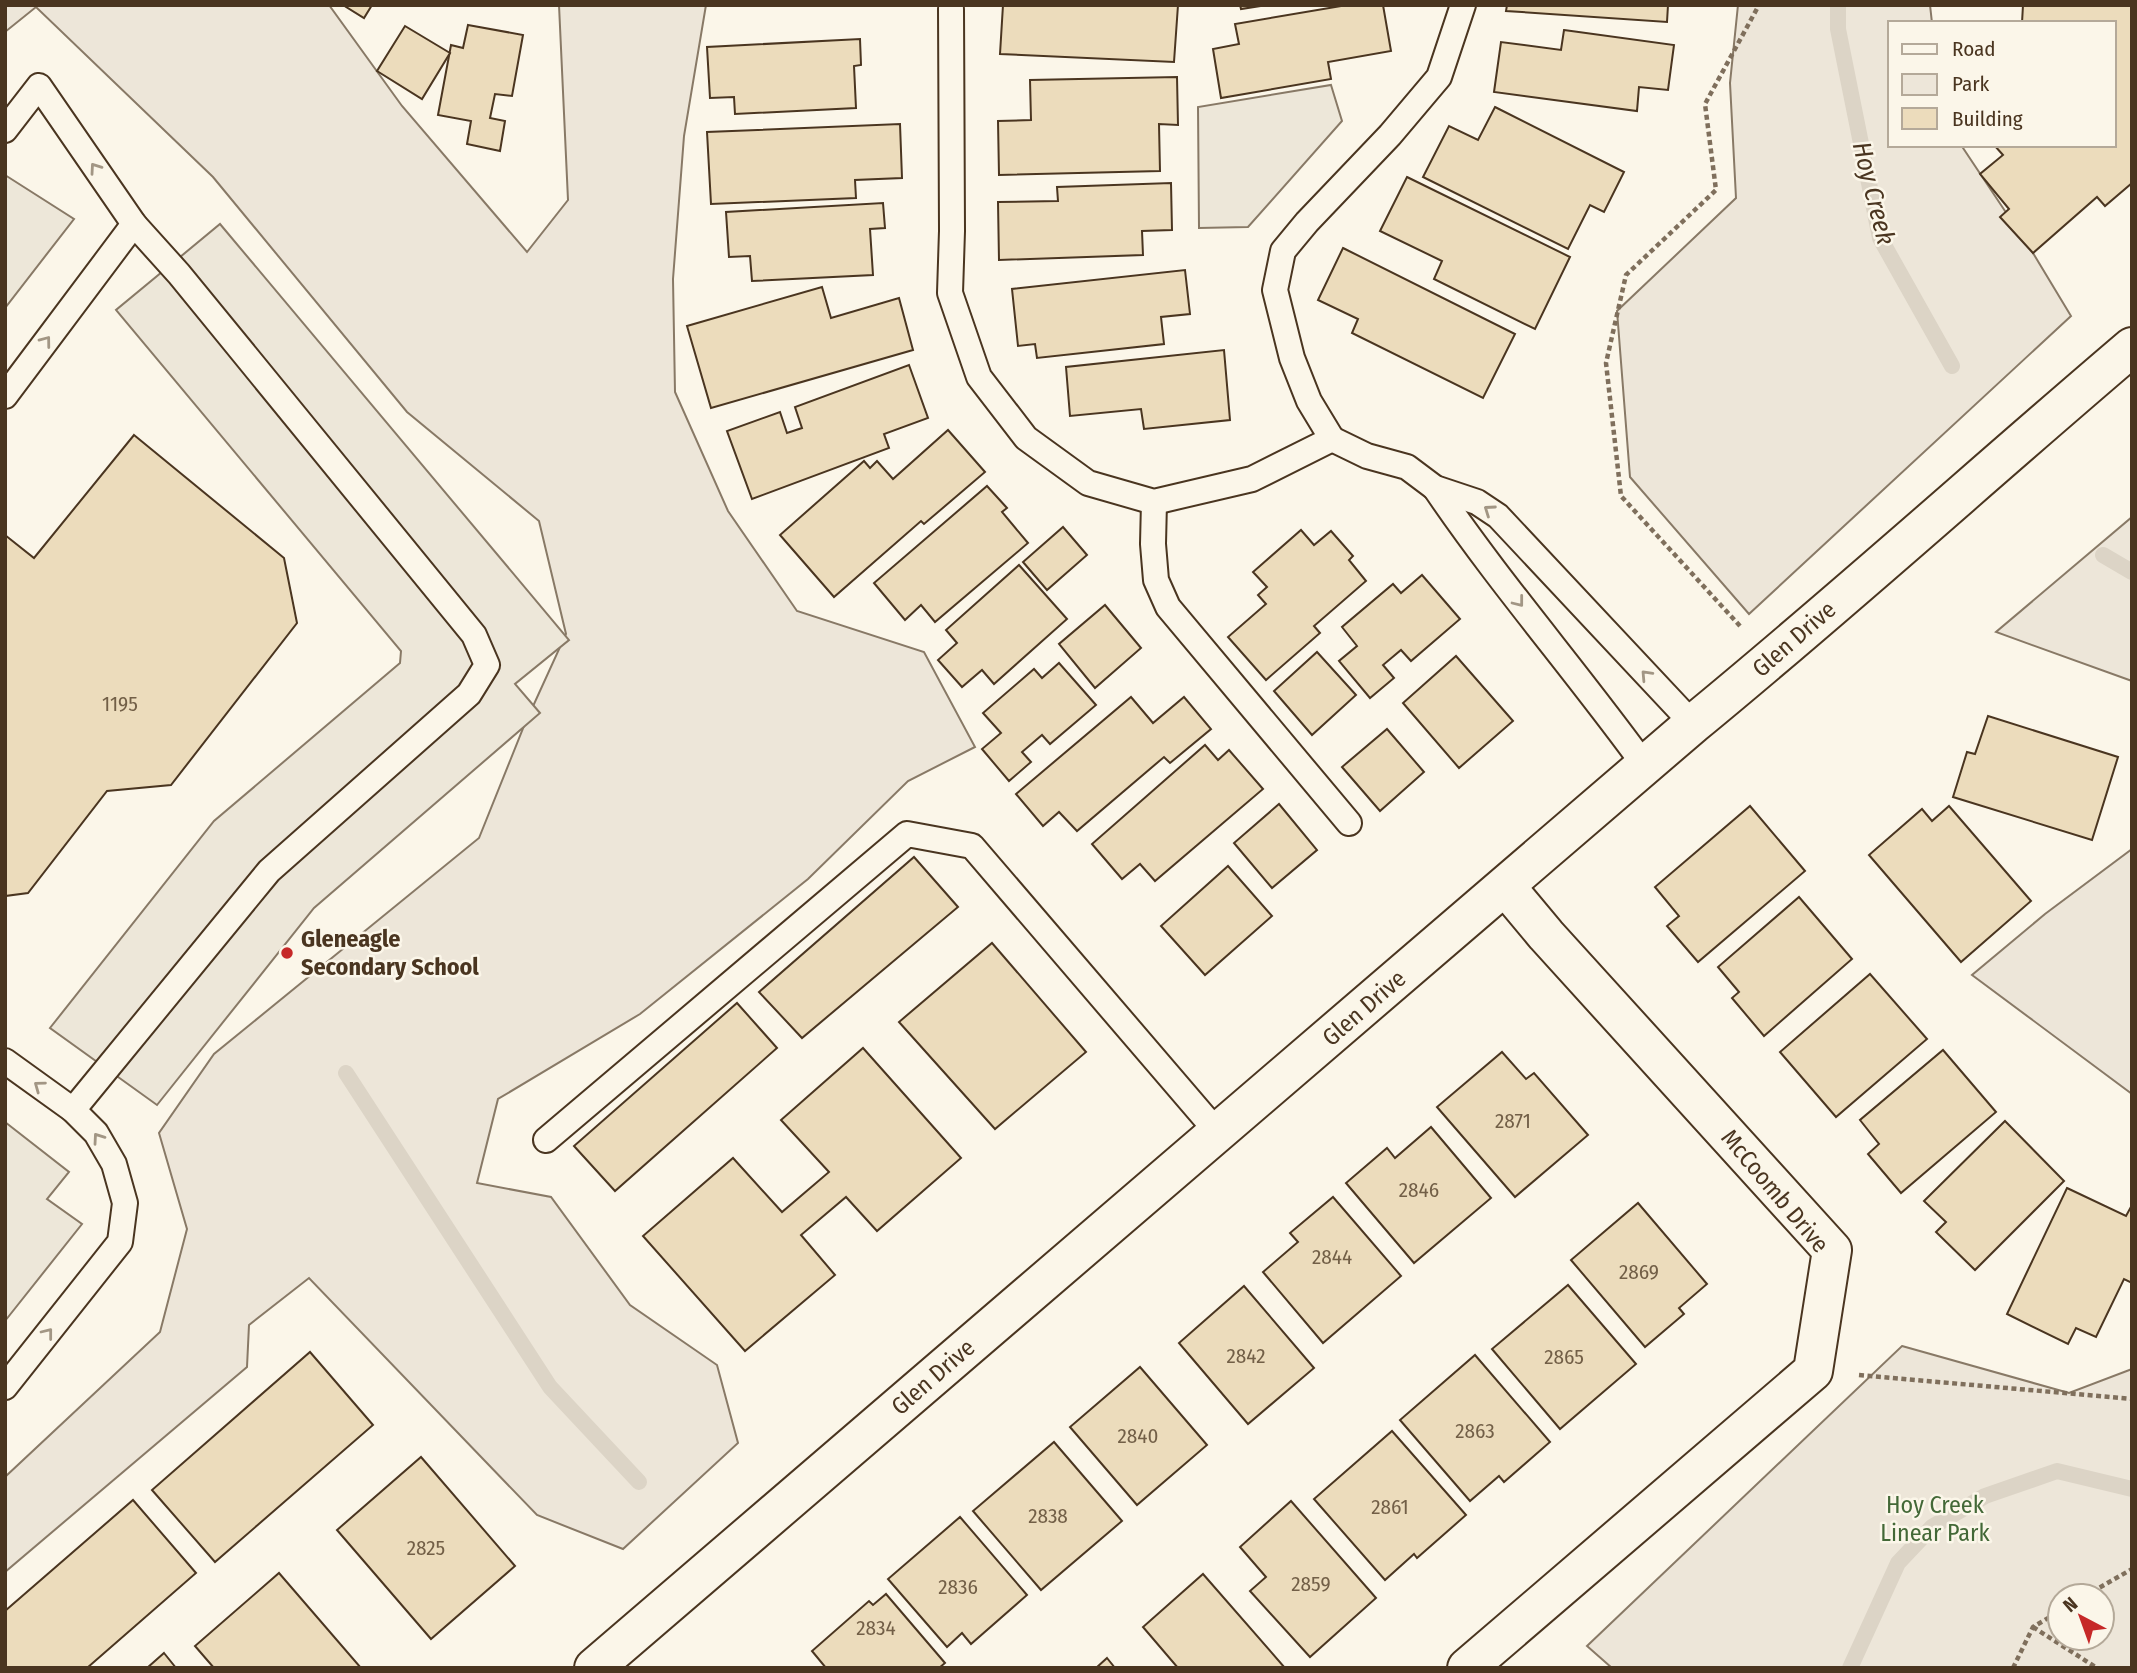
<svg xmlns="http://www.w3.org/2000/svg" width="2137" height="1673" font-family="'Fira Sans Condensed',sans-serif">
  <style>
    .green { fill: #ede6d9; stroke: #887966; stroke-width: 2; fill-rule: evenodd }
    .parking { fill: #ede7d9; stroke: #887966; stroke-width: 2 }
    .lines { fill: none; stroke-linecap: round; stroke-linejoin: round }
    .stream { stroke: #dcd4c6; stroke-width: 16 }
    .building { fill: #ecdcbc; stroke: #4a3520; stroke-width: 2 }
    .service-casing { stroke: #4a3520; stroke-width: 28 }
    .minor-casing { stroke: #4a3520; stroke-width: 42 }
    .tertiary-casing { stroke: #4a3520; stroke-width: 42 }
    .path { stroke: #7f6f5c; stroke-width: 4.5; stroke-dasharray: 5 3.5; stroke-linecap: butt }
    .service { stroke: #fbf6e9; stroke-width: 24 }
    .minor { stroke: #fbf6e9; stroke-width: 38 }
    .tertiary { stroke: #fbf6e9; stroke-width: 38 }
    .oneway { stroke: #a29684 }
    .poi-dot { fill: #c62828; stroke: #fbf6e9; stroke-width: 2.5 }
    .labels { text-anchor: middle; stroke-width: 5; stroke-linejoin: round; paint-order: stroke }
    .number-label { font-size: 21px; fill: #725f47 }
    .street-label { font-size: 24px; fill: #4a3520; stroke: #fbf6e9 }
    .poi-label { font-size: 24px; font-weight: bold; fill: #4a3520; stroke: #fbf6e9; text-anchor: start }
    .park-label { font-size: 24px; fill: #436837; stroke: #fbf6e9 }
    .water-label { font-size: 26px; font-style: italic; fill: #4a3520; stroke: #fbf6e9 }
  </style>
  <rect width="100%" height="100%" fill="#fbf6e9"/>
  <!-- green -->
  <g class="green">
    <path d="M5,5H329L402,106L527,252L568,200L559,5H706L684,136L673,279L675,392L728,511L797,611L924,652L975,747L908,781L808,879L640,1014L498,1099L477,1183L551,1197L630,1305L717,1365L738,1443L623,1549L537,1515L309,1278L249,1325L247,1367L5,1572V1477L160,1332L187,1229L159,1133L214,1054L479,838L524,726L566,634L539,521L407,412L213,177L36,7L5,32Z"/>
    <path d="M1738,5H1930L1932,23H1890V145H1961L2033,253L2071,316L1749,614L1630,477L1617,311L1736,198L1730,83Z"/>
    <path d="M2132,517V681L1996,632Z"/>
    <path d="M2132,849V1094L1972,975L2045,914Z"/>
    <path d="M1902,1346L2069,1393L2132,1369V1668H1612L1587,1646ZM2102,1596V1638H2060V1596Z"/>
  </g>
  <!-- parking -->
  <g class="parking">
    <path d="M1331,85L1342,121L1248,227L1199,228L1198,107Z"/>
    <path d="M5,175L74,219L5,308Z"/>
    <path d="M220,224L569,640L515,684L540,713L314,908L157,1105L50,1028L214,821L400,663L401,651L116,310Z"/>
    <path d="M5,1122L69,1172L47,1199L82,1224L5,1321Z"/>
  </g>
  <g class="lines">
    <!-- stream -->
    <g class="stream">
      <path d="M1838,5V29L1880,238L1952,366"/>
      <path d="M2103,555L2132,572"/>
      <path d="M346,1073L550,1387L639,1482"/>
      <path d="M1850,1668L1898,1563L1932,1527L1985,1496L2057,1471L2132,1489"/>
    </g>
  </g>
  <!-- building -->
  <g class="building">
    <path d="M343,5H372L364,18Z"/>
    <path d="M1003,5H1178L1174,62L1000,54Z"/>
    <path d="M1240,5H1267L1241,9Z"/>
    <path d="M1347,5H1383L1391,51L1328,62L1331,79L1221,98L1213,49L1239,44L1235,24Z"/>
    <path d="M1507,5H1668L1667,22L1506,11Z"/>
    <path d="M2023,5H2132V183L2105,206L2097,197L2033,253L2000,217L2009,209L1980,174L2003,155L1994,145H2114V23H2022Z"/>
    <path d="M468,25L523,35L512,96L495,94L490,118L505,121L500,151L467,144L471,121L438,115L451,45L463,48Z"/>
    <path d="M405,26L450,53L422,99L377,71Z"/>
    <path d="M1564,30L1674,45L1668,90L1639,87L1637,111L1494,92L1501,42L1561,50Z"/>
    <path d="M860,39L861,65L854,66L856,108L735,114L734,97L710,98L707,47Z"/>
    <path d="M1177,77L1178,125L1159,124L1160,171L999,175L998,121L1031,120L1030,80Z"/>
    <path d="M1495,107L1624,172L1604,212L1590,205L1568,249L1423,177L1449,126L1478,140Z"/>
    <path d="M900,124L902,178L855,180L856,198L711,204L707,132Z"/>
    <path d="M1407,177L1570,257L1535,329L1434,279L1442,261L1380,231Z"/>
    <path d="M1171,183L1172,230L1142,231L1143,255L999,260L998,202L1058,201L1057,187Z"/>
    <path d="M883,203L885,228L870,229L873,275L752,281L750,256L729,257L726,212Z"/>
    <path d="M1343,248L1515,334L1483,398L1352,333L1358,319L1318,300Z"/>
    <path d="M1185,270L1190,314L1161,317L1164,344L1037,358L1035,344L1018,346L1012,289Z"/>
    <path d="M822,287L831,318L899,298L913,350L711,408L687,326Z"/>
    <path d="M1224,350L1230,420L1144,429L1141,409L1070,416L1066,367Z"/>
    <path d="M909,365L928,418L884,434L889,448L752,499L727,431L780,412L787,433L802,428L795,407Z"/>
    <path d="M948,430L985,472L924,524L921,521L834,597L780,535L864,461L870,468L877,461L893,479Z"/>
    <path d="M134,435L284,558L297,623L171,785L107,791L28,893L5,896V535L34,558Z"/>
    <path d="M987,486L1007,508L1002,512L1028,543L935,622L921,605L905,620L874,583Z"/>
    <path d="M1063,527L1087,555L1047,590L1023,562Z"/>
    <path d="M1301,530L1314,545L1331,531L1353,556L1349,560L1366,581L1314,626L1320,633L1266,680L1228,637L1266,604L1258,595L1267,587L1253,572Z"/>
    <path d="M1019,565L1067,619L994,684L982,670L962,687L938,660L957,643L946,630Z"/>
    <path d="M1422,575L1460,619L1411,661L1401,650L1383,665L1394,678L1370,698L1339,661L1357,646L1342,627L1393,584L1401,593Z"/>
    <path d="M1105,605L1141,648L1095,688L1059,644Z"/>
    <path d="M1317,652L1356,695L1312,735L1274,691Z"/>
    <path d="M1456,656L1513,721L1459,768L1403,703Z"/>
    <path d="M1059,663L1096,705L1050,744L1042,735L1022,752L1031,762L1009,781L982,749L1001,733L983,713L1034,669L1042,678Z"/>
    <path d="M1131,697L1153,723L1184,697L1211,729L1170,763L1164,757L1077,831L1059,812L1043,826L1016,794Z"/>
    <path d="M1988,716L2118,757L2092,840L1953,797L1967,752L1975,754Z"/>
    <path d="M1387,729L1424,772L1380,811L1342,767Z"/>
    <path d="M1205,745L1218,760L1229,750L1263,789L1155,881L1140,864L1122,879L1092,844Z"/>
    <path d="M1279,804L1317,850L1272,888L1234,843Z"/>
    <path d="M1750,806L1805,871L1698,962L1667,926L1679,916L1655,887Z"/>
    <path d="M1949,806L2031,901L1961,962L1869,855L1922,809L1932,821Z"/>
    <path d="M914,857L958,907L802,1038L759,992Z"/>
    <path d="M1228,866L1272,916L1205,975L1161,926Z"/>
    <path d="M1799,897L1852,959L1764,1036L1732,998L1739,992L1718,967Z"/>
    <path d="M992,943L1086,1052L995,1129L899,1022Z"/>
    <path d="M1870,974L1927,1039L1836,1117L1780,1052Z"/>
    <path d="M737,1003L777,1048L615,1191L574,1146Z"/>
    <path d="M863,1048L961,1158L877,1231L846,1197L801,1235L835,1275L745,1351L643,1236L733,1158L782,1212L829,1172L781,1120Z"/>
    <path d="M1943,1050L1996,1112L1901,1193L1868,1154L1879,1144L1860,1120Z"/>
    <path d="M1502,1052L1526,1079L1534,1073L1588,1135L1515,1197L1437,1107Z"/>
    <path d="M2005,1121L2064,1181L1975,1270L1936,1232L1946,1222L1924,1201Z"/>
    <path d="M1431,1127L1491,1198L1414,1263L1346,1183L1387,1148L1395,1158Z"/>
    <path d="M2067,1188L2126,1216L2132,1205V1283L2124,1279L2096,1337L2076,1328L2068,1344L2007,1314Z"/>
    <path d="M1333,1197L1401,1276L1323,1343L1263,1272L1298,1242L1290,1233Z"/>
    <path d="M1638,1203L1707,1284L1679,1308L1684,1314L1645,1347L1571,1260Z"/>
    <path d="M1568,1285L1636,1364L1560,1429L1492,1349Z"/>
    <path d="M1244,1286L1314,1368L1248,1424L1179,1343Z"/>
    <path d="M310,1352L373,1425L215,1562L152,1490Z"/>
    <path d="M1475,1355L1550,1442L1504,1482L1499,1476L1470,1501L1400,1420Z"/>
    <path d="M1140,1367L1207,1445L1137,1505L1070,1427Z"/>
    <path d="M1392,1431L1466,1515L1417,1558L1414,1554L1385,1580L1314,1499Z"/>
    <path d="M1054,1442L1122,1521L1041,1590L973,1511Z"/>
    <path d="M421,1457L515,1566L431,1639L337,1530Z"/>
    <path d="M133,1500L196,1573L87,1668H5V1611Z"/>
    <path d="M1291,1501L1376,1598L1310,1657L1250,1591L1266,1577L1240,1547Z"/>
    <path d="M960,1517L1027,1595L971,1644L962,1633L947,1647L888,1579Z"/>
    <path d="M279,1573L361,1668H214L195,1646Z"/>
    <path d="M1203,1574L1285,1668H1178L1143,1627Z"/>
    <path d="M886,1594L945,1663L939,1668H826L812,1651L869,1601L873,1605Z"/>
    <path d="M164,1653L176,1668H147Z"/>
    <path d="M1107,1658L1115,1668H1096Z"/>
  </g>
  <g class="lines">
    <!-- service casing -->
    <g class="service-casing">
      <g id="service">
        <path d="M951,9L952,231L950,293L979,377L1026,438L1088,483L1154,502L1252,479L1332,439L1309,401L1292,358L1275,290L1283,251L1307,222L1390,135L1439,77L1463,5"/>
        <path d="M5,130L39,86L134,224L179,274L474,635L487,665L469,694L269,871L73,1110"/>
        <path d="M5,396L134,224"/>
        <path d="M1332,439L1367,456L1407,467L1435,488L1477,502L1498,516L1693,724"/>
        <path d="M1435,488C1500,584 1577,672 1645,766"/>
        <path d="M1154,502L1153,544L1156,580L1168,607L1349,823"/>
        <path d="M5,1061L73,1110L96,1133L114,1164L125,1203L120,1242L5,1387"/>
        <path d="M546,1140L907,834L972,846L1218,1133"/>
      </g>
    </g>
    <!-- minor casing -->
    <g class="minor-casing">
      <path id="minor" d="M1467,1668L1813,1371L1832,1250L1546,935L1506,887"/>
    </g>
    <!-- tertiary casing -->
    <g class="tertiary-casing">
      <path id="tertiary" d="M594,1668L1693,724C1842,602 1985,472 2132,347"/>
    </g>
    <!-- path -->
    <g class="path">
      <path d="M1740,626L1621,496L1606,363L1626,275L1716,190L1705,104L1759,5"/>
      <path d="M1859,1375L2132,1399"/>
      <path d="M2085,1596L2132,1569"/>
      <path d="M2033,1627L2097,1668"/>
      <path d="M2013,1668L2033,1627L2060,1611"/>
    </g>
    <!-- service -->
    <use href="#service" class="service"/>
    <!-- minor -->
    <use href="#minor" class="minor"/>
    <!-- tertiary -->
    <use href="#tertiary" class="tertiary"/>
  </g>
  <!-- one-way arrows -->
  <defs><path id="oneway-chevron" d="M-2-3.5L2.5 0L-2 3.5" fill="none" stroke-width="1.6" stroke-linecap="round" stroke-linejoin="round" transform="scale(1.75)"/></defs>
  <g class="oneway">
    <use href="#oneway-chevron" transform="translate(95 168) rotate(-125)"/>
    <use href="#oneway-chevron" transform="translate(46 341) rotate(-53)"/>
    <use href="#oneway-chevron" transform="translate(1489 510) rotate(-145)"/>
    <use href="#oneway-chevron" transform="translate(1519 602) rotate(52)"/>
    <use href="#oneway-chevron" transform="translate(1646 675) rotate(-133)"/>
    <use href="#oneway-chevron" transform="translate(39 1086) rotate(-144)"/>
    <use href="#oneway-chevron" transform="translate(98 1138) rotate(-125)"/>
    <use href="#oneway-chevron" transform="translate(48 1333) rotate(-52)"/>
  </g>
  <!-- markers -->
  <circle class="poi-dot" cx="287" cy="953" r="7"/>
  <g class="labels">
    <!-- number labels -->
    <g class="number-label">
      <text x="120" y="711">1195</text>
      <text x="1513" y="1128">2871</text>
      <text x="1419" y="1197">2846</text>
      <text x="1332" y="1264">2844</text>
      <text x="1639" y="1279">2869</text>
      <text x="1246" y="1363">2842</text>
      <text x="1564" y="1364">2865</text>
      <text x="1475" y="1438">2863</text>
      <text x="1138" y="1443">2840</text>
      <text x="1390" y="1514">2861</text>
      <text x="1048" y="1523">2838</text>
      <text x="426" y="1555">2825</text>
      <text x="1311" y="1591">2859</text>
      <text x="958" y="1594">2836</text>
      <text x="876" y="1635">2834</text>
    </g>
    <!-- street labels -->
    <g class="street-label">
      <text transform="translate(1794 639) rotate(-41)" y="8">Glen Drive</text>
      <text transform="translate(1364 1008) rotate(-41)" y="8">Glen Drive</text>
      <text transform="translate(1775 1191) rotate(50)" y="8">McCoomb Drive</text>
      <text transform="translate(933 1377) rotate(-41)" y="8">Glen Drive</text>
    </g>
    <!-- poi labels -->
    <g class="poi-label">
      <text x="301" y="947">Gleneagle<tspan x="301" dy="28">Secondary School</tspan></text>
    </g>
    <!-- park labels -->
    <g class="park-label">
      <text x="1935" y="1513">Hoy Creek<tspan x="1935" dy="28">Linear Park</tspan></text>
    </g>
    <!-- water labels -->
    <g class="water-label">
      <text transform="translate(1874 193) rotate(76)" y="9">Hoy Creek</text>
    </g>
  </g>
  <!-- border -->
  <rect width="2137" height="1673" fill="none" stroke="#4a3520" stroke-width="14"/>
  <!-- legend -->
  <rect x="1888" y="21" width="228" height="126" fill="#fbf6e9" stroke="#b4a999" stroke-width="2"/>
  <rect x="1902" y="44" width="35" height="10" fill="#fbf6e9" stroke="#b4a999" stroke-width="2"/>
  <text x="1952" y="56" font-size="21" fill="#4a3520">Road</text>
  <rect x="1902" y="74" width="35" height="21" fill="#ede6d9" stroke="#b4a999" stroke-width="2"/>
  <text x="1952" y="91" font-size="21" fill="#4a3520">Park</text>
  <rect x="1902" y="108" width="35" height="21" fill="#ecdcbc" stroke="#b4a999" stroke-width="2"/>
  <text x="1952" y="126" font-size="21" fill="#4a3520">Building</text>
  <!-- north arrow -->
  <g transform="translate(2081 1617) rotate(319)"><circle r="33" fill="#fbf6e9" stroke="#b4a999" stroke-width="2"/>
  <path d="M0-5L12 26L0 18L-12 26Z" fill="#c62828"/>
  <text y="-10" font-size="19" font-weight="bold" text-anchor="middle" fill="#4a3520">N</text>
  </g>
</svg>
